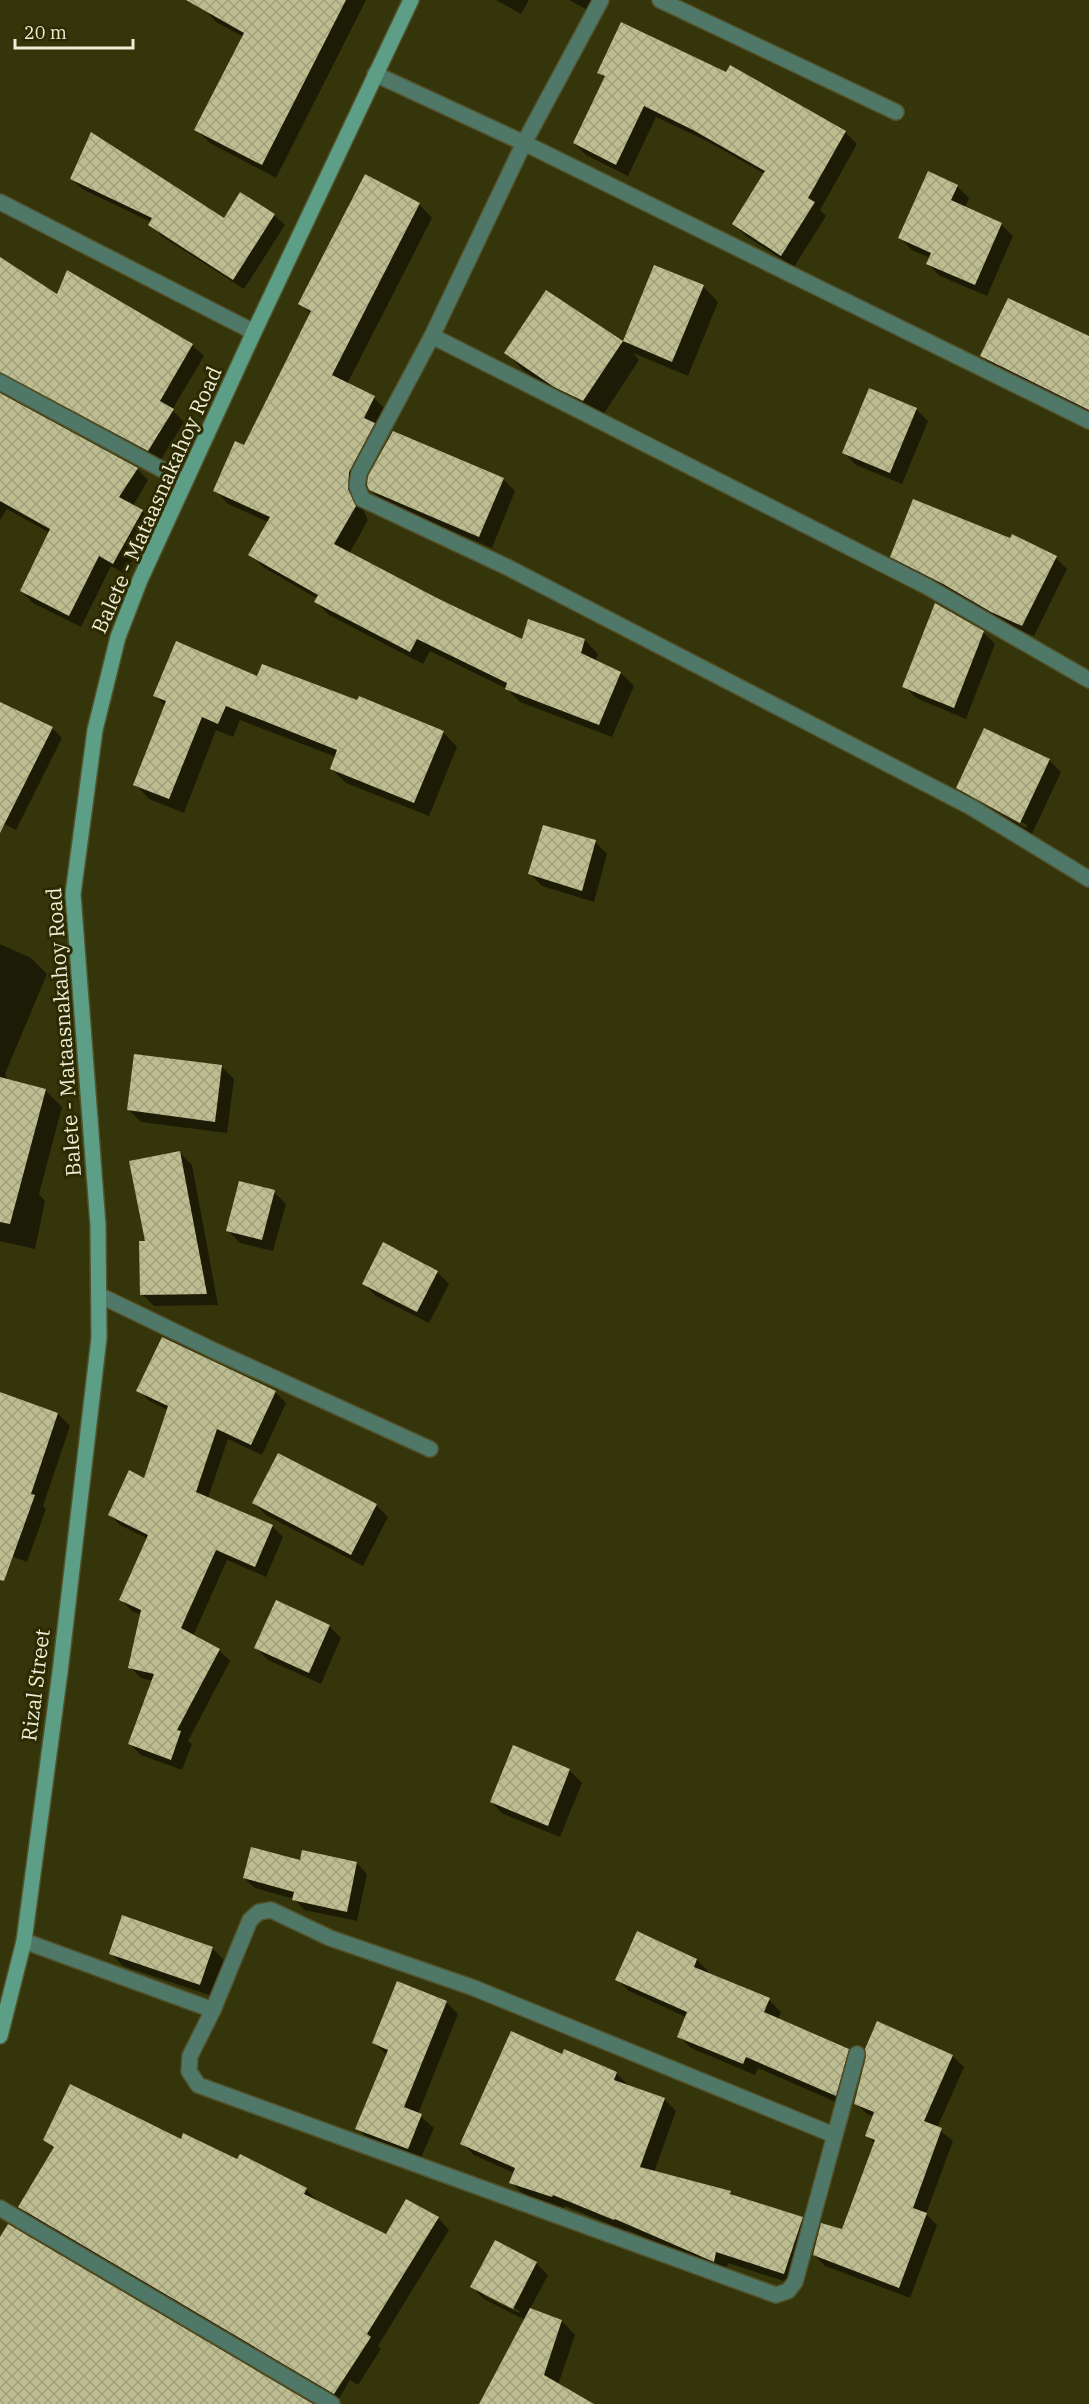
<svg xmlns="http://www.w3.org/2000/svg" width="1089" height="2404" font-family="'IBM Plex Serif',serif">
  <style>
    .shadow { fill: #0007; fill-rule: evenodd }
    .building { fill: url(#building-cross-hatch) }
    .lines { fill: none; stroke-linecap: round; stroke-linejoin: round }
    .minor-casing { stroke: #52532c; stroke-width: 18 }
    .secondary-casing { stroke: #52532c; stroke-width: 18 }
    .minor { stroke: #507868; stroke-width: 15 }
    .secondary { stroke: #5d9e86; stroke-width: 15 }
    .labels { text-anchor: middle; stroke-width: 6; stroke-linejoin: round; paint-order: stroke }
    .street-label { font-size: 21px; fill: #edeed7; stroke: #2c2a01 }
  </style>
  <defs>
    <pattern id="building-cross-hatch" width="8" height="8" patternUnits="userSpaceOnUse" patternTransform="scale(1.5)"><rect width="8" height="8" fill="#bdbd91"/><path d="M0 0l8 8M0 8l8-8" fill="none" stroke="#a0a07d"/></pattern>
  </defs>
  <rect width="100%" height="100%" fill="#35350c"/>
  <!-- shadow -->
  <g class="shadow">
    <path d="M207,0H366L276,178L210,143L196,130L244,37L216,22L203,8Z"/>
    <path d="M496,0H529L521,14Z"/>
    <path d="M569,0H607L599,16Z"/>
    <path d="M731,67L845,132L857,144L820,210L826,216L794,267L746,236L734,224L765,174L707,141L656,117L628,176L586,155L574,143L606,79L599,72L727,74Z"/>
    <path d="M72,179L225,220L240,194L274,215L285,225L244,289L160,235L150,224L151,222L82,189Z"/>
    <path d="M957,186L969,198L965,208L1001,224L1013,236L987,296L940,276L928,264L930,258L912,250L900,238Z"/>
    <path d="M419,204L432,218L347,384L374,398L387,411L378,428L387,437L362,485L360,503L368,520L349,554L523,641L529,621L585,640L598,654L595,662L621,673L634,686L612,737L520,702L507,689L430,651L423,664L329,615L316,602L318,599L263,567L250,554L268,522L228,504L215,490L245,447L311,314L300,303Z"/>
    <path d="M0,258L57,296L192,345L204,356L172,410L184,422L160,461L30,391L19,380L0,301Z"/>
    <path d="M655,267L703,286L718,302L688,376L633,353L639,360L601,418L573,404L524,371L506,353L547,292L623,343Z"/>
    <path d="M1089,338V415L994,368L982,356Z"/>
    <path d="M0,408L137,469L148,480L133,506L142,511L153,523L125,574L111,566L81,627L33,603L21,591L50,533L7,509L0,520Z"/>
    <path d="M916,409L928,421L902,484L856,465L844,453Z"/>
    <path d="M503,479L515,491L492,548L383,502L370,489Z"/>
    <path d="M892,556L1056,558L1067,569L1034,636L1004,623L956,594L903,567Z"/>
    <path d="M983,632L995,644L966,719L916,698L904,686Z"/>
    <path d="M258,678L443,732L457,747L429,816L346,783L331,768L336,757L240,720L233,737L216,730L184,813L149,799L135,784L165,706L155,695Z"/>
    <path d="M52,728L62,738L16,830L0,822V743Z"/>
    <path d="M1049,760L1061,772L1032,834L970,800L958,788ZM970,794L1027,825L1026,828L970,797Z"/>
    <path d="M595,842L607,854L594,902L542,886L530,874Z"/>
    <path d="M0,944L31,958L47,974L5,1074L8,1080L45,1090L62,1107L39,1194L45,1201L35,1249L0,1241Z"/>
    <path d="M222,1067L234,1079L227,1133L141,1122L129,1110Z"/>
    <path d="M180,1153L192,1165L218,1305L154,1306L142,1294L147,1242Z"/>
    <path d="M274,1192L286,1204L273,1251L240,1243L228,1231Z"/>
    <path d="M437,1272L449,1284L429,1323L376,1296L364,1284Z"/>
    <path d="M138,1390L275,1392L286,1403L262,1455L228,1439L208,1498L272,1526L283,1537L266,1577L227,1560L193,1636L219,1650L230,1661L188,1741L192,1744L182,1770L141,1755L130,1744L153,1681L141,1678L130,1667L142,1615L132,1611L121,1600L148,1539L120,1525L109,1514L145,1480L168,1410L149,1401Z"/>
    <path d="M0,1394L58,1414L70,1426L43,1506L46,1509L27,1562L0,1552Z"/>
    <path d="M279,1455L376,1505L388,1517L363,1566L266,1515L254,1503Z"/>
    <path d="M329,1626L341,1638L321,1684L268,1660L256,1648Z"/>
    <path d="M513,1747L570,1771L582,1783L560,1837L503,1814L491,1802Z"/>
    <path d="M301,1862L357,1863L367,1874L357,1921L304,1910L294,1899L255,1888L244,1878Z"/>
    <path d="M638,1933L697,1960L709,1972L708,1974L769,2000L781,2012L778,2019L848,2050L860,2062L847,2107L758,2068L755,2075L691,2048L679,2036L686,2017L629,1991L617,1979Z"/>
    <path d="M212,1948L224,1960L212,1996L123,1966L111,1954Z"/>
    <path d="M446,2002L458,2014L418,2114L434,2128L420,2160L369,2140L357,2128L387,2055L374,2043Z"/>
    <path d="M563,2056L616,2073L628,2085L664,2099L676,2111L654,2172L730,2192L736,2198L802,2218L814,2230L796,2285L728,2263L725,2273L627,2230L626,2231L565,2206L564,2208L523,2194L511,2182L514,2173L474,2155L462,2143Z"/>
    <path d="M952,2056L964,2067L937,2128L953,2141L926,2214L937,2225L910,2298L825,2266L814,2254L843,2231L875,2144L867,2136L874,2117L867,2114L855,2103Z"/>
    <path d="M45,2140L182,2141L306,2189L317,2201L387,2236L438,2218L449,2230L378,2346L381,2349L358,2385L350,2380L338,2400L31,2218L20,2207L54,2149Z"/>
    <path d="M536,2263L548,2275L530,2309L562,2321L575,2335L558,2385L591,2404H481L525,2320L484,2299L472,2287ZM484,2293L520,2311L519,2313L484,2296Z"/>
  </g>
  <!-- building -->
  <g class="building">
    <path d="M186,0H346L262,165L194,130L244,33Z"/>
    <path d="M621,22L726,72L730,65L846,131L808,198L815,202L781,256L732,224L765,171L693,130L644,106L616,165L573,143L605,76L597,73Z"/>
    <path d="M91,132L224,218L240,192L275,214L233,280L148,225L152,218L70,179Z"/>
    <path d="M928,171L958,185L951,200L1002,223L975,285L926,264L931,253L898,238Z"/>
    <path d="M365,174L420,203L332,375L375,396L364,418L375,423L349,472L348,489L356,506L334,544L437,598L522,639L528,619L585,639L581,653L621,672L599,725L505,689L507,683L417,639L410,652L314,602L318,595L248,555L270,517L213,491L235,441L244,445L311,311L298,304Z"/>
    <path d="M0,257L57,294L67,270L193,344L160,401L174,409L148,451L0,372Z"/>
    <path d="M654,265L704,285L672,362L623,341Z"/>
    <path d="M546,290L623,341L583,401L554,387L504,353Z"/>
    <path d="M1008,298L1089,336V410L980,356Z"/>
    <path d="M869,388L917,408L890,473L842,453Z"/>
    <path d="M0,393L138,468L119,497L143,510L113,564L99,556L69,616L20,591L50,529L0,501Z"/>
    <path d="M393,431L504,478L479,537L369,490L367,485L368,476Z"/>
    <path d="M913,499L1010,538L1012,534L1057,556L1022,626L991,612L943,584L890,557Z"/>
    <path d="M935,603L984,631L954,708L902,687Z"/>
    <path d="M176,641L257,676L262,664L357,700L359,696L444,731L414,803L330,769L337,750L226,706L218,724L202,717L169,799L133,785L166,701L153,696Z"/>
    <path d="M0,702L53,727L0,833Z"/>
    <path d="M984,728L1050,759L1020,823L956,788Z"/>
    <path d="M543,825L596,840L582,891L528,874Z"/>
    <path d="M134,1054L222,1065L215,1122L127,1110Z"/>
    <path d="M0,1077L46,1089L10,1224L0,1222Z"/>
    <path d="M180,1151L207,1294L140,1295L139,1241H145L129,1161Z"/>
    <path d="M239,1181L275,1190L262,1240L226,1231Z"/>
    <path d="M383,1242L438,1271L417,1312L362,1284Z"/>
    <path d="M162,1337L276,1391L251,1445L217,1429L196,1492L273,1525L255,1567L216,1550L181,1628L220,1649L177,1730L181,1731L171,1760L128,1744L154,1674L128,1668L141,1610L119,1600L148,1535L108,1515L129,1470L144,1478L168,1406L136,1391Z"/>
    <path d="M0,1392L58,1413L31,1494L35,1495L4,1581L0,1580Z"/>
    <path d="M278,1453L377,1504L351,1555L252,1503Z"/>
    <path d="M276,1600L330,1625L309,1673L254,1648Z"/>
    <path d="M513,1745L570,1769L548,1826L490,1802Z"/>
    <path d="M251,1847L300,1860L302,1850L357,1862L347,1912L292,1900L294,1892L243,1878Z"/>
    <path d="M122,1915L213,1947L200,1985L109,1954Z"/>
    <path d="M637,1931L697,1959L694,1967L770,1998L764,2012L849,2049L836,2096L746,2057L743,2064L677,2037L687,2012L615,1980Z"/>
    <path d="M397,1981L447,2001L404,2107L422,2114L408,2149L355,2129L388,2050L372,2043Z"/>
    <path d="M877,2021L953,2055L924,2121L942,2128L913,2208L927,2213L899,2288L813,2255L821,2223L842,2229L875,2140L865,2136L874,2112L854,2104L866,2057L865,2049Z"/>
    <path d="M511,2031L562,2054L564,2049L617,2072L614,2080L665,2098L640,2167L731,2191L730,2194L803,2217L784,2274L716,2252L714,2262L615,2219L614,2220L553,2195L552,2197L509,2183L515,2168L460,2144Z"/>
    <path d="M70,2084L181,2139L183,2133L237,2159L240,2154L307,2188L304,2194L386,2234L406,2199L439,2217L367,2334L371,2337L334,2394L18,2207L54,2147L43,2140Z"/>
    <path d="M8,2224L313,2404H0V2237Z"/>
    <path d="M495,2240L537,2262L513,2309L470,2287Z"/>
    <path d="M530,2308L562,2320L544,2375L594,2404H479Z"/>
  </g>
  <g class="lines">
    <!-- minor casing -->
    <g class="minor-casing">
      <g id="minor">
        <path d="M601,0L524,143L432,336L359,473L357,486L362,499L507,567L971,807L1089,879"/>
        <path d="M660,0L896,112"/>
        <path d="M375,74L524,143L1089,421"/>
        <path d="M0,202L254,332"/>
        <path d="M432,336L926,586L1089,680"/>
        <path d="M0,382L185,482"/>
        <path d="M99,1295L217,1352L430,1449"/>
        <path d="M24,1941L213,2010L190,2056L189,2071L198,2085L776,2295L788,2291L795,2282L857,2054"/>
        <path d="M213,2010L250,1920L259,1912L271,1910L330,1938L474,1988L834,2135"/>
        <path d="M0,2208L332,2404"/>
      </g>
    </g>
    <!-- secondary casing -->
    <g class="secondary-casing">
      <path id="secondary" d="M0,2036L24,1941L60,1672L99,1338L98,1225L73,894L95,730L118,637L140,580L254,332L411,0"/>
    </g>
    <!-- minor -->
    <use href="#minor" class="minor"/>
    <!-- secondary -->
    <use href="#secondary" class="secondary"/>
  </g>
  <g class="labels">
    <!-- street labels -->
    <g class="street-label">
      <text transform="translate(157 500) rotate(-66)" y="7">Balete - Mataasnakahoy Road</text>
      <text transform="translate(64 1032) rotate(-94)" y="7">Balete - Mataasnakahoy Road</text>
      <text transform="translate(36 1685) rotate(-83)" y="7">Rizal Street</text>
    </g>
  </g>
  <!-- scale -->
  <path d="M15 39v9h118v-9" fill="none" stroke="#edeed7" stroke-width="3"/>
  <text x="24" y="39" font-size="18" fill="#edeed7" stroke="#2c2a01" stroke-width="4.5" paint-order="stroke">20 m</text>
</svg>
